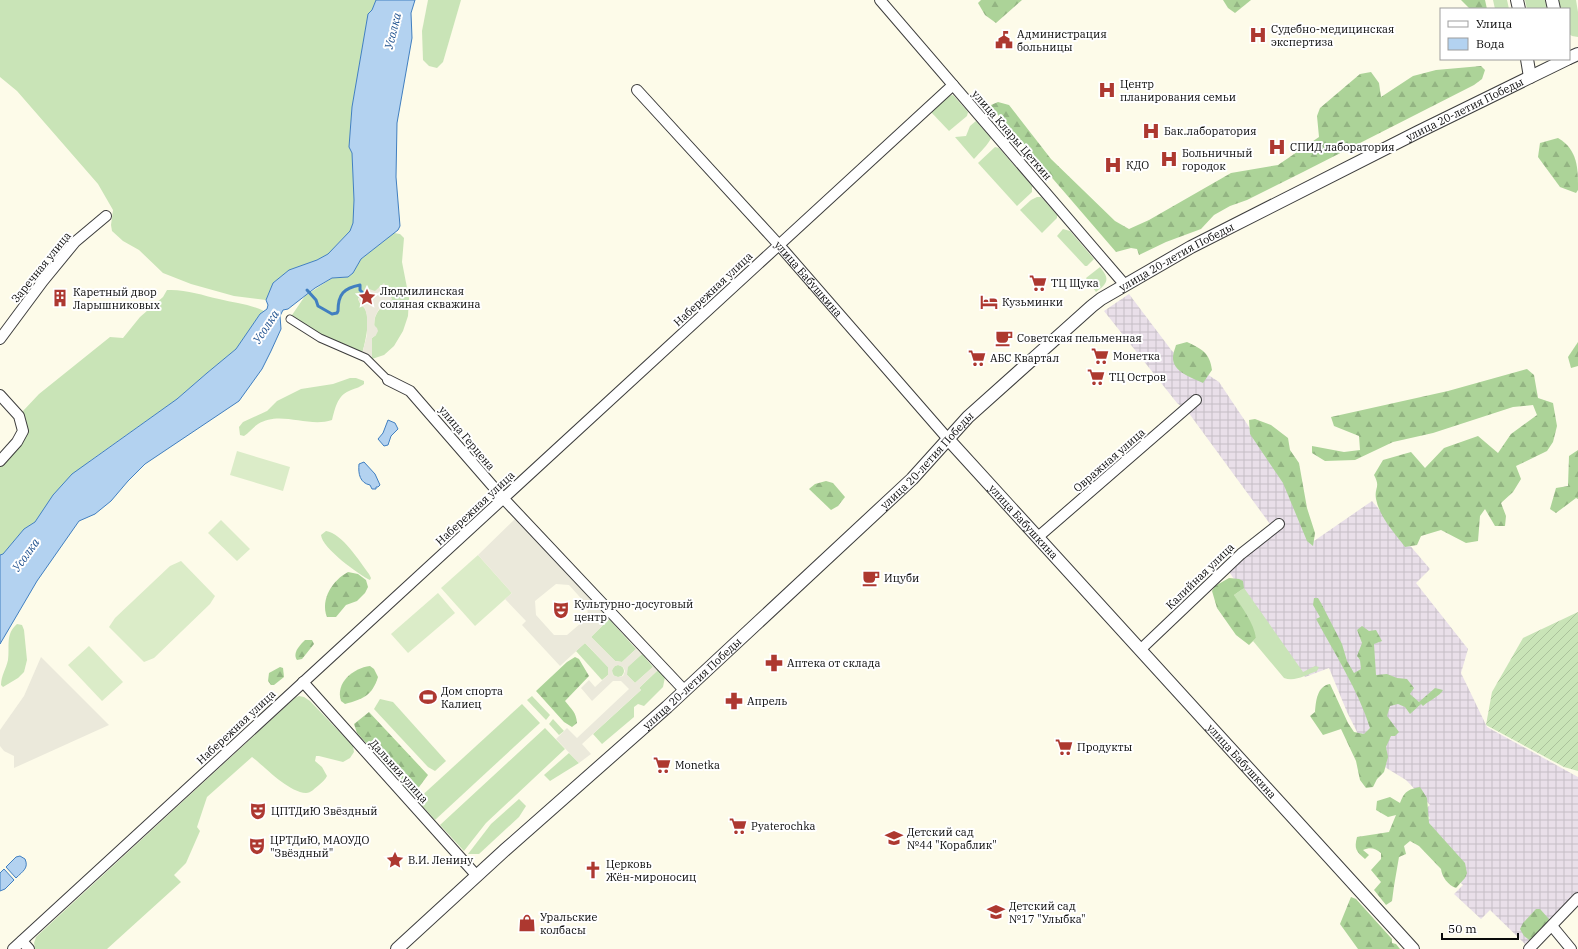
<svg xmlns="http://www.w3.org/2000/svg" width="1578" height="949" font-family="'IBM Plex Serif',serif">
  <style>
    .industrial { fill: url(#industrial-grid) }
    .grass { fill: #c9e4b7 }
    .forest { fill: url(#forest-firs) }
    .garden { fill: url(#garden-furrows) }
    .pitch { fill: #dbecc8 }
    .plaza { fill: #ebe9db; fill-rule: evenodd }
    .water { fill: #b3d2f0; stroke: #417fc0 }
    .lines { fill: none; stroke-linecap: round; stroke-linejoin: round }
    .stream { stroke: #417fc0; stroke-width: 3 }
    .pedestrian-casing { stroke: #3d3d3d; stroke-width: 9 }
    .minor-casing { stroke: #3d3d3d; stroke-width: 12 }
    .tertiary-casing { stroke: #3d3d3d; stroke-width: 14 }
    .pedestrian { stroke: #fff; stroke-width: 7 }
    .minor { stroke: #fff; stroke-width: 10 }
    .tertiary { stroke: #fff; stroke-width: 12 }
    .labels { text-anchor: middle; stroke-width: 4; stroke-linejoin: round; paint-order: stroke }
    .poi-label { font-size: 11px; fill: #0a0a0a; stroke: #fff; text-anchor: start }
    .street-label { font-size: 11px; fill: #0a0a0a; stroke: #fff }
    .water-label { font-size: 12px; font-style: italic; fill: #20528f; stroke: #fff }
  </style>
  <defs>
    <pattern id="industrial-grid" width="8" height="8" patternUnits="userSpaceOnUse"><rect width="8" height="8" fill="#e9dfe9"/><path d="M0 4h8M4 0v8" fill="none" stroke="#c6bec6"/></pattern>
    <pattern id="forest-firs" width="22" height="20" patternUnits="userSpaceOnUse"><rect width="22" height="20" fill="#acd398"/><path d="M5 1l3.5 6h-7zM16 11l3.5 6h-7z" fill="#93b482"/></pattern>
    <pattern id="garden-furrows" width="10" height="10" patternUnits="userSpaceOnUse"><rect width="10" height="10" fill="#c9e4b7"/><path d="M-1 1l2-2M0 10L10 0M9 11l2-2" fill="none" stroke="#abc29c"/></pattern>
  </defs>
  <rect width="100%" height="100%" fill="#fdfbe9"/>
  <!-- industrial -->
  <path class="industrial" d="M1129,294L1172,351L1219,382L1292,491L1314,541L1372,501L1430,569L1416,583L1468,649L1461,673L1487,727L1578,777V894L1525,944L1490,910L1481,919L1454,894L1463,885L1455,877L1423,825L1430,818L1423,811L1430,805L1406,780L1370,758L1347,712L1329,668L1305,677L1224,565L1270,524L1188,412L1177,403L1104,311Z"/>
  <!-- grass -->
  <g class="grass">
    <path d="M0,0H376L372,10L368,15L352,107L349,147L352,153L354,200L353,223L350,231L328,254L317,260L289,270L273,283L266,300L234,296L191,284L163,273L139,250L123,241L112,231L111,225L113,210L98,184L17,91L0,77Z"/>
    <path d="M428,0H461L443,62L437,68L429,66L423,60L422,31Z"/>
    <path d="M1493,0H1507L1509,9H1495Z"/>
    <path d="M1525,0H1545L1547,9H1527Z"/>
    <path d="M1557,0H1576L1578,12V37L1572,36L1569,34V9H1559Z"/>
    <path d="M953,95L968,112L967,116L949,131L931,112L948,96Z"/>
    <path d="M976,121L991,138C988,145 980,152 974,159L955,137L966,136L970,126Z"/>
    <path d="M995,147L999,148L1032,186V192L1017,206L978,163Z"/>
    <path d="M1037,197H1041L1057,215V218L1042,233L1020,210L1031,200Z"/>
    <path d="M1063,229L1070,231L1094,259L1087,266H1085L1057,236Z"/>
    <path d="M394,233L400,234L404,238L402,262L409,298L408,316L403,331L394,346L384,355L372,359V338L376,335C371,317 377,309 392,299L375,291H365L362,293L361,299L358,298C359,304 362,304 365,309C371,319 365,343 362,354L320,336L292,315L305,296L332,278L348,277L353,273L361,259Z"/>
    <path d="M1100,267C1110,279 1108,283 1096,292L1086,278Z"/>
    <path d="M167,290C185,289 202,295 219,299C235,303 250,304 264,311L260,314L236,349L207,373L177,399L91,460L53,495L35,522L24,529L3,554L0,555V465L24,419L23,411L39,394L110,337L123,338L140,317L163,297Z"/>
    <path d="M350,378H356L364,381V384C359,388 355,388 349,391C337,396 335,409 332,420C308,428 280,410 258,424C253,427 249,433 244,436L240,435L239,427L243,422L267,411L277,401L301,389L333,384Z"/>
    <path d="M326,531C342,533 360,562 369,574L371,578L370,580C358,574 322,548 321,535Z"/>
    <path d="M1244,588L1303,672L1315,666L1319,667L1317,671C1306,675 1295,682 1284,678L1253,641L1256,638L1234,595Z"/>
    <path d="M609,619L636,649L622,662L615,661L591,637Z"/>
    <path d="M17,624L22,625L24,630L27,660L24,672L18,678L3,687L1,685C1,676 6,669 8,660C10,647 5,634 17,624Z"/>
    <path d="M585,643L608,667V675L602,680L576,651Z"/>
    <path d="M642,654L653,667L635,683L627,675V667Z"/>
    <circle cx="618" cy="671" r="6"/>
    <path d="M659,669L665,677L663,687L644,706L638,704L634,707V717L602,744L593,734L641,690L639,688Z"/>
    <path d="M299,696L304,697L310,701L353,746L354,752L350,758L343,762L319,756H316L315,761L322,767L327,776C325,780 322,782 319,785C315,788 311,793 306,793C288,792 265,767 252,757L207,797L197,827L200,831L186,863L174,875L181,882L107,949H35L34,943L36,937L295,698Z"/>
    <path d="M532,696L550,715L546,720L527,700Z"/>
    <path d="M380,699L393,702L446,761L435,771L428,767L374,709Z"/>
    <path d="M522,704L540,723L435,820L417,800Z"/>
    <path d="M553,719L564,731L559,735L549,724Z"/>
    <path d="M545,728L565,749L486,823L464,851L440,825Z"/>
    <path d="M569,753L579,763L550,781L544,775Z"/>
    <path d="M519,799L526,806L519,817L479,854H468L491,824Z"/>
  </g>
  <!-- forest -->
  <g class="forest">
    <path d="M981,0H1022L996,23L985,15L978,3Z"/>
    <path d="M1223,0H1251L1235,13L1228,8Z"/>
    <path d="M1461,0H1485L1487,9H1470Z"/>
    <path d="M1481,66L1485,70L1482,79L1474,85L1303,172L1247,200L1230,206L1214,215L1201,229L1166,242L1139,255L1137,249L1131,248L1116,252L991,107V105L998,102L1009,105L1051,159L1115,221L1129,229L1149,220L1231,173L1278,165L1319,137L1317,116L1320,108L1360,74L1371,72L1379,83L1381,97L1413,76L1436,70Z"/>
    <path d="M1558,138C1578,150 1578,168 1578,190L1576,193L1560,187L1538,157L1540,143Z"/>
    <path d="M1187,342C1202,349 1210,353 1212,370L1203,383C1193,378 1172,372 1173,357C1173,353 1175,349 1176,345Z"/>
    <path d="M1578,342V366L1571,368L1568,357Z"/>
    <path d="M1527,369L1534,375L1538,398L1553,403L1557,426L1553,442L1547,451L1516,466L1521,479L1513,492L1501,503L1506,516L1505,526H1495L1485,509L1480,516L1478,541L1466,543L1441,530L1421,536L1417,545L1405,547C1394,532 1380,518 1376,499C1374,487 1381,488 1374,475L1383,460L1411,452L1425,468L1444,448L1478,436L1498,453L1511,434L1537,415L1533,405L1513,407L1433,433L1393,442L1355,460L1325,461L1312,453V446L1344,452L1360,450L1359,436L1334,426L1331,417L1448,391Z"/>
    <path d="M1255,419L1271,425L1288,438L1290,450L1299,463L1307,508L1315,533L1313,546L1307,541L1283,483L1250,434L1249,420Z"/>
    <path d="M1578,450V499L1576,498L1556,513L1550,509L1556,488L1568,486L1569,456Z"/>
    <path d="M826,481L833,483L845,497L838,506L831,510L809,489L815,484Z"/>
    <path d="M348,572L358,574L366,580L368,587L365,593L357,601L346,605L336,617H327C320,599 333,580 348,572Z"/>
    <path d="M1229,578L1239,579L1243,581L1244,588L1234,595C1242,608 1254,623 1256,638L1249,645L1236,635L1217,608L1212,591L1215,586Z"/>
    <path d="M1314,598H1318L1321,603L1342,644L1347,661L1354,673L1361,669L1360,660L1357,656L1362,643L1357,630L1362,626L1369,631L1376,630L1382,641L1374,644L1376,675L1387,674L1397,678L1407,679L1414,688L1410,694L1419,702L1435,688L1443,690C1440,696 1430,700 1423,706L1421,704L1410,714L1405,707L1398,704L1390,706L1387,716L1399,732L1395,736H1391L1386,747L1388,757L1384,772L1377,779L1373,787L1366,788L1360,780L1356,761L1341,729L1323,735L1310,716L1315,712C1316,701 1317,686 1330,684L1348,723L1354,732L1364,734L1370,728C1358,690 1335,654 1316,619L1320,617L1313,605Z"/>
    <path d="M305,640H312L314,644L302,659L297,660C292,653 300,645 305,640Z"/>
    <path d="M575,657L579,659L589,676L565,701C572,710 576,712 577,723L572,727L564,722L536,691L567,662Z"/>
    <path d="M370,666L374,669L378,677C372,696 363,699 345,704L341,701C335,683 353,668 370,666Z"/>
    <path d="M280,667L283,668L284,677L274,685H271L268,681L269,673Z"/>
    <path d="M369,712L428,775L419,787L414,797L407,794L397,776L388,772L380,758L357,733L354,724Z"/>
    <path d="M1420,787L1427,798L1429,823L1465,863L1467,873L1465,878L1456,888C1448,885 1442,877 1441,869L1419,846L1410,841L1404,846L1406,854L1399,857L1394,886L1392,901L1386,905L1374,890L1381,882L1371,870L1381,859V853C1375,848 1370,847 1363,850L1369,855L1365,859C1356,851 1354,849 1357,837L1389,832L1396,815L1388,817L1376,810L1377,801L1390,797L1400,803C1405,791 1407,790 1420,787Z"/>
    <path d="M1351,897L1356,899L1392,939V943L1396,944L1400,949H1358L1340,924Z"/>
    <path d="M1536,909H1540L1549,919L1539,935L1532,942L1524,936L1520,929L1523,923Z"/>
  </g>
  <!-- garden -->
  <path class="garden" d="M1578,612V771L1564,767L1486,725L1492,692L1523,638Z"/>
  <!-- pitch -->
  <g class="pitch">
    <path d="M237,451L290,467L283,491L230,475Z"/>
    <path d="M221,520L250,549L237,561L208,533Z"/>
    <path d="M478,555L512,593L475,626L441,588Z"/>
    <path d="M181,561L215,596L210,604L154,658L144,662L109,627L115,618L170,566Z"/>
    <path d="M438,593L455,613L408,653L391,634Z"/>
    <path d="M89,646L123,682L102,701L68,665Z"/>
  </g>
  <!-- plaza -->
  <g class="plaza">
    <path d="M384,283L392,299L379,309L375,317L374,325L377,328L378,331L376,335L372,338V359L362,354L367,335V317L365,308L361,306L358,298H361L362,293L366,296L363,292L369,289L375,291Z"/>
    <path d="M515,519L609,619L591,637L615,661L622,662L636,649L642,654L628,667L627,675L635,683L655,665L659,669L639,688L641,690L582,744L591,754L579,763L556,739L567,728L577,738L629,689L621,681H613L592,701L581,688L589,680L595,687L608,675V667L585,643L560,666L522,625L526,621L505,599L512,593L478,555ZM556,584L569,585L587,605L588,617L567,635H554L536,615L535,601ZM618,665L623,667L625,671L623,676L618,677L613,675L612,670L615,666Z"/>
    <path d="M41,657L109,725L14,768V756L4,751L0,746V730L24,696Z"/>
  </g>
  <!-- water -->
  <g class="water">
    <path d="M376,0H415L411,13L412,38L397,123L396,177L400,226L398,230L361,259L353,273L348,277L332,278L315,288L288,309L283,310L280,316L281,329L271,351L262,369L239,401L145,464L128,481L111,501L95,514L79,521L37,581L0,644V555L3,554L24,529L35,522L53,495L72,474L177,399L207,373L236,349L260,314L267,309L268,305L266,300L273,283L289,270L317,260L328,254L350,231L353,223L354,200L352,153L349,147L352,107L368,14L372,10Z"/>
    <path d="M388,420L395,423L398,429L391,436L388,445L384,446L378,439L383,433Z"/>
    <path d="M364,462L375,474L380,485L378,487H376V489H372L370,485C360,483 358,474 359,464Z"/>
    <path d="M20,856L25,859C29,868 23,871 16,878L6,867L16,857Z"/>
    <path d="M4,869L14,880L5,889L0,891V873Z"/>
  </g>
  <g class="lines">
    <!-- stream -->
    <path class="stream" d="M307,290L316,300L318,306L332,314L337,313L338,311C338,294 344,288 360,285V290L367,297"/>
    <!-- pedestrian casing -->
    <g class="pedestrian-casing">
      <path id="pedestrian" d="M290,319L320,338L366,358L388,380"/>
    </g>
    <!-- minor casing -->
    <g class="minor-casing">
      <g id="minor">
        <path d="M880,0L1125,285"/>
        <path id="s1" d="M637,90L779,245L948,439"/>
        <path d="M0,339L43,281L75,242L106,216"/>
        <path d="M388,380L410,391L503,498L684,690"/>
        <path d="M0,395L19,416L23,431L17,442L0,461"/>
        <path d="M1038,537L1196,400"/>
        <path d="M1140,650L1241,554L1279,524"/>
        <path d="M303,682L477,876"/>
        <path d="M1552,926L1571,949"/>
        <path d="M22,941L29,949"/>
        <path d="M13,949L953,85"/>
        <path d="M1529,949L1578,898"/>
      </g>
    </g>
    <!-- tertiary casing -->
    <g class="tertiary-casing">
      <g id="tertiary">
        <path d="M1517,0L1519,9"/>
        <path d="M1552,0L1554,9"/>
        <path d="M1569,58L1578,54"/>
        <path d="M1527,59L1530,77"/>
        <path id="s2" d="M948,439L1413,949"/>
        <path id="s3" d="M397,949L506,849L667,707L912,479L968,417L1092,306L1101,299L1191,247L1418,132L1567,59"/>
      </g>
    </g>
    <!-- pedestrian -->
    <use href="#pedestrian" class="pedestrian"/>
    <!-- minor -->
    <use href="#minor" class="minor"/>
    <!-- tertiary -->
    <use href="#tertiary" class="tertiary"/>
  </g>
  <!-- icons -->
  <defs>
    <g id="hospital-bare" transform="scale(1.38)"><path d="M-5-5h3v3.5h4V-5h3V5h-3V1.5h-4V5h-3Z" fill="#ad3830" stroke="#fff" stroke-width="2.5" paint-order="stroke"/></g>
    <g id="civic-bare" transform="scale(1.38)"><path d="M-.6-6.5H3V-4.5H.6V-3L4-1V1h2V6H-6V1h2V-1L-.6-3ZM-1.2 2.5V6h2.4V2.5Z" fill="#ad3830" stroke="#fff" stroke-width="2.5" paint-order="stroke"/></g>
    <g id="supermarket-bare" transform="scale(1.38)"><path d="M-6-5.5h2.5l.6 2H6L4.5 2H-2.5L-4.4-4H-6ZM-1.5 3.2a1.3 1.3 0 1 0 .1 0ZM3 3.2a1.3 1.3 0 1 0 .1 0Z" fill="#ad3830" stroke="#fff" stroke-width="2.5" paint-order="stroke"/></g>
    <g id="sight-bare" transform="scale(1.38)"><path d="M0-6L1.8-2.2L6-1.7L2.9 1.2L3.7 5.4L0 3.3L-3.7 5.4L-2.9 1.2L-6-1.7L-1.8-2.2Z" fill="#ad3830" stroke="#fff" stroke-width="2.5" paint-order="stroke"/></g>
    <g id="building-bare" transform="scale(1.38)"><path d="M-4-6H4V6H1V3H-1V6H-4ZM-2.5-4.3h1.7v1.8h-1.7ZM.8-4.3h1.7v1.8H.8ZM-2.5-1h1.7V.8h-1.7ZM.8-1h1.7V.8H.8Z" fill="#ad3830" stroke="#fff" stroke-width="2.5" paint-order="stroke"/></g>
    <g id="hotel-bare" transform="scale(1.38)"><path d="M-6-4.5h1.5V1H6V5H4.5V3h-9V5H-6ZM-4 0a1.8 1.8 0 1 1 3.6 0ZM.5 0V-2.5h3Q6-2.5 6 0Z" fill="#ad3830" stroke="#fff" stroke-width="2.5" paint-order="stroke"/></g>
    <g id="cafe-bare" transform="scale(1.38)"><path d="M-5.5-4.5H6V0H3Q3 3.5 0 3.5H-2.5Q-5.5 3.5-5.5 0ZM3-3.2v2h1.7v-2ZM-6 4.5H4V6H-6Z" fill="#ad3830" stroke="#fff" stroke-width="2.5" paint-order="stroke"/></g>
    <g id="theatre-bare" transform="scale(1.38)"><path d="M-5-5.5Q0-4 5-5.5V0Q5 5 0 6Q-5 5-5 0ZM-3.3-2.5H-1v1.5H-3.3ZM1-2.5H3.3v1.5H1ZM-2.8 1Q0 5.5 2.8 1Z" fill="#ad3830" stroke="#fff" stroke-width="2.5" paint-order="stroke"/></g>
    <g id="pharmacy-bare" transform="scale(1.38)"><path d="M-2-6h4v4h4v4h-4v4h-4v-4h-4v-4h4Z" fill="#ad3830" stroke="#fff" stroke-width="2.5" paint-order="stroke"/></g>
    <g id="stadium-bare" transform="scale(1.38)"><path d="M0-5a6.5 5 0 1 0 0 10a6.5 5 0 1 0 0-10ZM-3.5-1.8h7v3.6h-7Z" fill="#ad3830" stroke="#fff" stroke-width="2.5" paint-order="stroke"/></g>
    <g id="school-bare" transform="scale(1.38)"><path d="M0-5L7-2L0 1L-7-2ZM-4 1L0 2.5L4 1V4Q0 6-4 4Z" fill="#ad3830" stroke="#fff" stroke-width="2.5" paint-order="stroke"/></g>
    <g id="church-bare" transform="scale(1.38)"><path d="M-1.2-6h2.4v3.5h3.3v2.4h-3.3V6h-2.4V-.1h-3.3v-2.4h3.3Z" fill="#ad3830" stroke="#fff" stroke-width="2.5" paint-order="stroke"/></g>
    <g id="shop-bare" transform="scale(1.38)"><path d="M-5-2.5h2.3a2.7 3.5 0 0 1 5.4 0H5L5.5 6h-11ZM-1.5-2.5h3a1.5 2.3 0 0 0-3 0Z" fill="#ad3830" stroke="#fff" stroke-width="2.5" paint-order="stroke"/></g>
  </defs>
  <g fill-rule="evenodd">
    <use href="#hospital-bare" x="1258" y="35"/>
    <use href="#civic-bare" x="1004" y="40"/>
    <use href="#hospital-bare" x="1107" y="90"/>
    <use href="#hospital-bare" x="1151" y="131"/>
    <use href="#hospital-bare" x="1277" y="147"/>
    <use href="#hospital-bare" x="1169" y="159"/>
    <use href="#hospital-bare" x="1113" y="165"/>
    <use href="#supermarket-bare" x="1038" y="283"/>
    <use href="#sight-bare" x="367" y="297"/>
    <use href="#building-bare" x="60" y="298"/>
    <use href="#hotel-bare" x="989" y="302"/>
    <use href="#cafe-bare" x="1004" y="338"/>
    <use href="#supermarket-bare" x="1100" y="356"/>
    <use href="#supermarket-bare" x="977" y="358"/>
    <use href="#supermarket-bare" x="1096" y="377"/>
    <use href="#cafe-bare" x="871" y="578"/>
    <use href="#theatre-bare" x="561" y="610"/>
    <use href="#pharmacy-bare" x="774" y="663"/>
    <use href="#stadium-bare" x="428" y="697"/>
    <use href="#pharmacy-bare" x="734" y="701"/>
    <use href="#supermarket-bare" x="1064" y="747"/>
    <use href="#supermarket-bare" x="662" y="765"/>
    <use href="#theatre-bare" x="258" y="811"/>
    <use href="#supermarket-bare" x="738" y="826"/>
    <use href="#school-bare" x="894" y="838"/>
    <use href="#theatre-bare" x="257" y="846"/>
    <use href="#sight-bare" x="395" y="860"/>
    <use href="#church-bare" x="593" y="870"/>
    <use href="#school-bare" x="996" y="912"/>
    <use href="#shop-bare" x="527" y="923"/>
  </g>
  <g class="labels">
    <!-- poi labels -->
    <g class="poi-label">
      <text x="1271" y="33">Судебно-медицинская<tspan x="1271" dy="13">экспертиза</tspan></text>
      <text x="1017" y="38">Администрация<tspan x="1017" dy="13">больницы</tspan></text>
      <text x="1120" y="88">Центр<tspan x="1120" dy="13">планирования семьи</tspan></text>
      <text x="1164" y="135">Бак.лаборатория</text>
      <text x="1290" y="151">СПИД лаборатория</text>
      <text x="1182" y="157">Больничный<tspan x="1182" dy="13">городок</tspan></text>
      <text x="1126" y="169">КДО</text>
      <text x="1051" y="287">ТЦ Щука</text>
      <text x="380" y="295">Людмилинская<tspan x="380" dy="13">соляная скважина</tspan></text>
      <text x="73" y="296">Каретный двор<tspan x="73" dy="13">Ларышниковых</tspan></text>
      <text x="1002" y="306">Кузьминки</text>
      <text x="1017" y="342">Советская пельменная</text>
      <text x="1113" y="360">Монетка</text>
      <text x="990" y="362">АБС Квартал</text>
      <text x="1109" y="381">ТЦ Остров</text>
      <text x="884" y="582">Ицуби</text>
      <text x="574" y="608">Культурно-досуговый<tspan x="574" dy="13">центр</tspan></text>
      <text x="787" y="667">Аптека от склада</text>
      <text x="441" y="695">Дом спорта<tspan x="441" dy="13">Калиец</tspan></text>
      <text x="747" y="705">Апрель</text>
      <text x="1077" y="751">Продукты</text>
      <text x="675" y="769">Monetka</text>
      <text x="271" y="815">ЦПТДиЮ Звёздный</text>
      <text x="751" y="830">Pyaterochka</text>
      <text x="907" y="836">Детский сад<tspan x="907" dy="13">№44 "Кораблик"</tspan></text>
      <text x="270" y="844">ЦРТДиЮ, МАОУДО<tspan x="270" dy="13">"Звёздный"</tspan></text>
      <text x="408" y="864">В.И. Ленину</text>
      <text x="606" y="868">Церковь<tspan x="606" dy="13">Жён-мироносиц</tspan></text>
      <text x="1009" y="910">Детский сад<tspan x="1009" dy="13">№17 "Улыбка"</tspan></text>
      <text x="540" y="921">Уральские<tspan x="540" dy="13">колбасы</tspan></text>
    </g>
    <!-- street labels -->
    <g class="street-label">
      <text dy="4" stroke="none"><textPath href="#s3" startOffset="1369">улица 20-летия Победы</textPath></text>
      <text transform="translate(1012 135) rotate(49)" y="4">улица Клары Цеткин</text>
      <text dy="4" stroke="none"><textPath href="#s3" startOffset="1045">улица 20-летия Победы</textPath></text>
      <text transform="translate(41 267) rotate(-51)" y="4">Заречная улица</text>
      <text dy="4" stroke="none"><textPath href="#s1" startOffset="255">улица Бабушкина</textPath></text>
      <text transform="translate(713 289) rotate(-43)" y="4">Набережная улица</text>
      <text transform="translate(467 438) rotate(50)" y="4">улица Герцена</text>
      <text transform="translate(1109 460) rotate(-41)" y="4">Овражная улица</text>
      <text dy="4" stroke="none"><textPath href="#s3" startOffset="721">улица 20-летия Победы</textPath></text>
      <text transform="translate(475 508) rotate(-43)" y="4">Набережная улица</text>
      <text dy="4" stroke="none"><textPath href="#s2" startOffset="112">улица Бабушкина</textPath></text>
      <text transform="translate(1200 576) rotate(-44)" y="4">Калийная улица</text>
      <text dy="4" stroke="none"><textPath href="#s3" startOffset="397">улица 20-летия Победы</textPath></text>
      <text transform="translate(236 727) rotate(-43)" y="4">Набережная улица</text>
      <text dy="4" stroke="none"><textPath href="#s2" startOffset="436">улица Бабушкина</textPath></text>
      <text transform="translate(399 771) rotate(48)" y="4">Дальняя улица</text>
    </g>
    <!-- water labels -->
    <g class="water-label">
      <text transform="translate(393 31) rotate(-76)" y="4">Усолка</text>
      <text transform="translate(266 327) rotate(-57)" y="4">Усолка</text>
      <text transform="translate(26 555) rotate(-54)" y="4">Усолка</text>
    </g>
  </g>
  <!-- legend -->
  <rect x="1440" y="8" width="130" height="52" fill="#ffffff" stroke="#9d9d9d"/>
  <rect x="1448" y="21" width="20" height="6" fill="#ffffff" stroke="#9d9d9d"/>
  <text x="1476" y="28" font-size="12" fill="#0a0a0a">Улица</text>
  <rect x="1448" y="38" width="20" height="12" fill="#b3d2f0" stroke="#9d9d9d"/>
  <text x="1476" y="48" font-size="12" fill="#0a0a0a">Вода</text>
  <!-- scale -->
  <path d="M1442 933v6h76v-6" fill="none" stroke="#0a0a0a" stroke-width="2"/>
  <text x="1448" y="933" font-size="12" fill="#0a0a0a" stroke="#ffffff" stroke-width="3" paint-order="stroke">50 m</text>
</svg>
